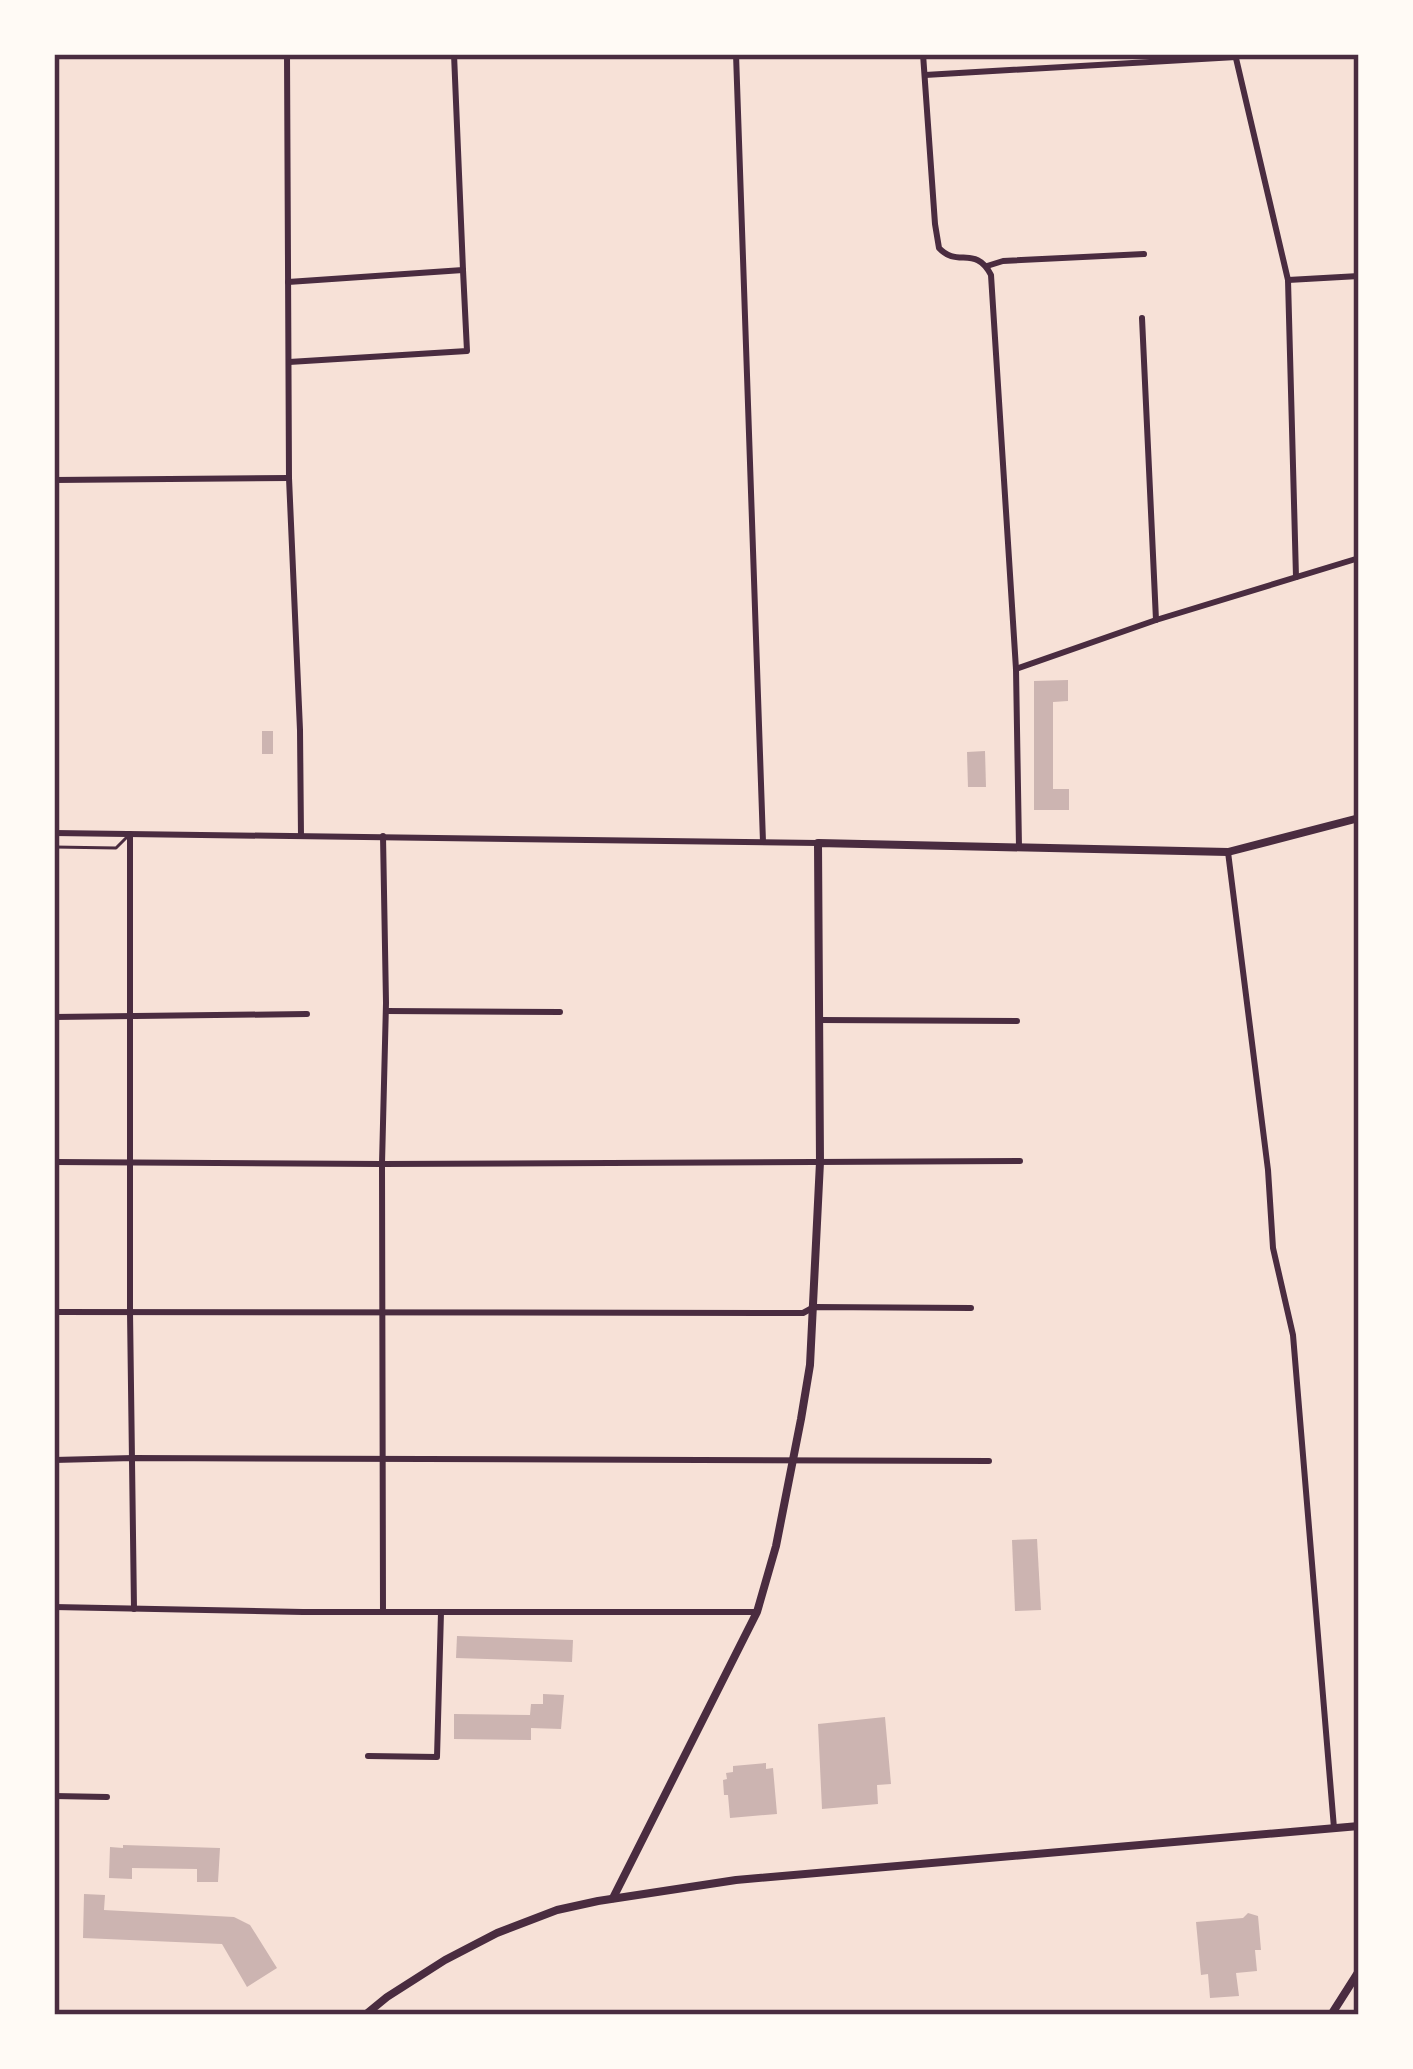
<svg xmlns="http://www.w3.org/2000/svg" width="1413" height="2069" font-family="'Golos Text',sans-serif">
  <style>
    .building { fill: #ccb4b1 }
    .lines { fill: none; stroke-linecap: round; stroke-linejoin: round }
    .service { stroke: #4a2c40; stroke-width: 3 }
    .minor { stroke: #4a2c40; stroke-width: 6 }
    .tertiary { stroke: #4a2c40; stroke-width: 8 }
    .secondary { stroke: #4a2c40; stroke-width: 8 }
    .neatline { fill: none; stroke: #4a2c40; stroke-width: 4.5 }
  </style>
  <rect width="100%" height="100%" fill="#f7e1d7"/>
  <!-- building -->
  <g class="building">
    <path d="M1068,680V701L1053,702V789H1069V810H1034V681Z"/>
    <rect x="262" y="731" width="11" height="23"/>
    <path d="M985,751L986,787H968L967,752Z"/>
    <path d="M1037,1539L1041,1610L1015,1611L1012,1540Z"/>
    <path d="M457,1636L573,1640L572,1662L456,1658Z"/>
    <path d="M543,1694L564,1695L561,1729L531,1728V1740L454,1739V1714L530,1715L531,1704H543Z"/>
    <path d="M885,1717L891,1784L877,1785L878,1804L822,1809L818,1724Z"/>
    <path d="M766,1763V1769L773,1768L777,1814L730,1818L728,1795H724L723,1780L727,1779L726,1773L733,1772V1766Z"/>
    <path d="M123,1845L220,1848L218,1882H197V1869L132,1868V1879L109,1878L110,1847L123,1848Z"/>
    <path d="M84,1894L105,1895L104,1910L234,1917L250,1925L277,1968L247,1987L222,1944L83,1938Z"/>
    <path d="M1248,1913L1258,1916L1261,1950H1255L1257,1971L1236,1973L1239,1996L1210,1998L1208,1974L1201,1975L1196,1922L1243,1918Z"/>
  </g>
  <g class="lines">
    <!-- service -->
    <path class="service" d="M54,847L116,848L126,838"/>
    <!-- minor -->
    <g class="minor">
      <path d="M287,54L289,478L300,730L301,836"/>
      <path d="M736,54L763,842"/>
      <path d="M923,54L935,224L939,248C957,268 976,245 991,275L1016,669L1019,847"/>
      <path d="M1235,54L1288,280L1296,577"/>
      <path d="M925,75L1236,57"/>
      <path d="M987,266L1003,261L1144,254"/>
      <path d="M1288,280L1359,276"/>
      <path d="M288,282L463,270L454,54"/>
      <path d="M1142,318L1156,620"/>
      <path d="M289,362L467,351L463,270"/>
      <path d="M54,480L289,478"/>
      <path d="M1016,669L1156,620L1359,558"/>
      <path d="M54,833L818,843"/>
      <path d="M130,834V1312L134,1609"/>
      <path d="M383,836L386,1003L382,1164L383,1612"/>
      <path d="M1228,852L1268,1170L1273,1248L1293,1335L1334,1828"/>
      <path d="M386,1011L560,1012"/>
      <path d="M54,1017L307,1014"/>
      <path d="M820,1020L1017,1021"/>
      <path d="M54,1162L382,1164L1020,1161"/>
      <path d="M54,1312L803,1313L814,1307L971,1308"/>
      <path d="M54,1460L133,1458L989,1461"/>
      <path d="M54,1607L303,1612H757"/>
      <path d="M368,1756L437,1757L441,1612"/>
      <path d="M54,1796L107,1797"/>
    </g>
    <!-- tertiary -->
    <g class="tertiary">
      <path d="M613,1898L757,1612L776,1546L801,1419L810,1365L820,1162L818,843L1228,852L1359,818"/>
      <path d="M1331,2015L1359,1971"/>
    </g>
    <!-- secondary -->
    <path class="secondary" d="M365,2015L387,1997L445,1960L497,1933L557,1910L598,1901L736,1880L1359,1826"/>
  </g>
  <!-- border -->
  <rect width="1413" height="2069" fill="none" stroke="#fffaf5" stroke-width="114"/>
  <rect x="57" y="57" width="1299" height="1955" class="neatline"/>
</svg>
